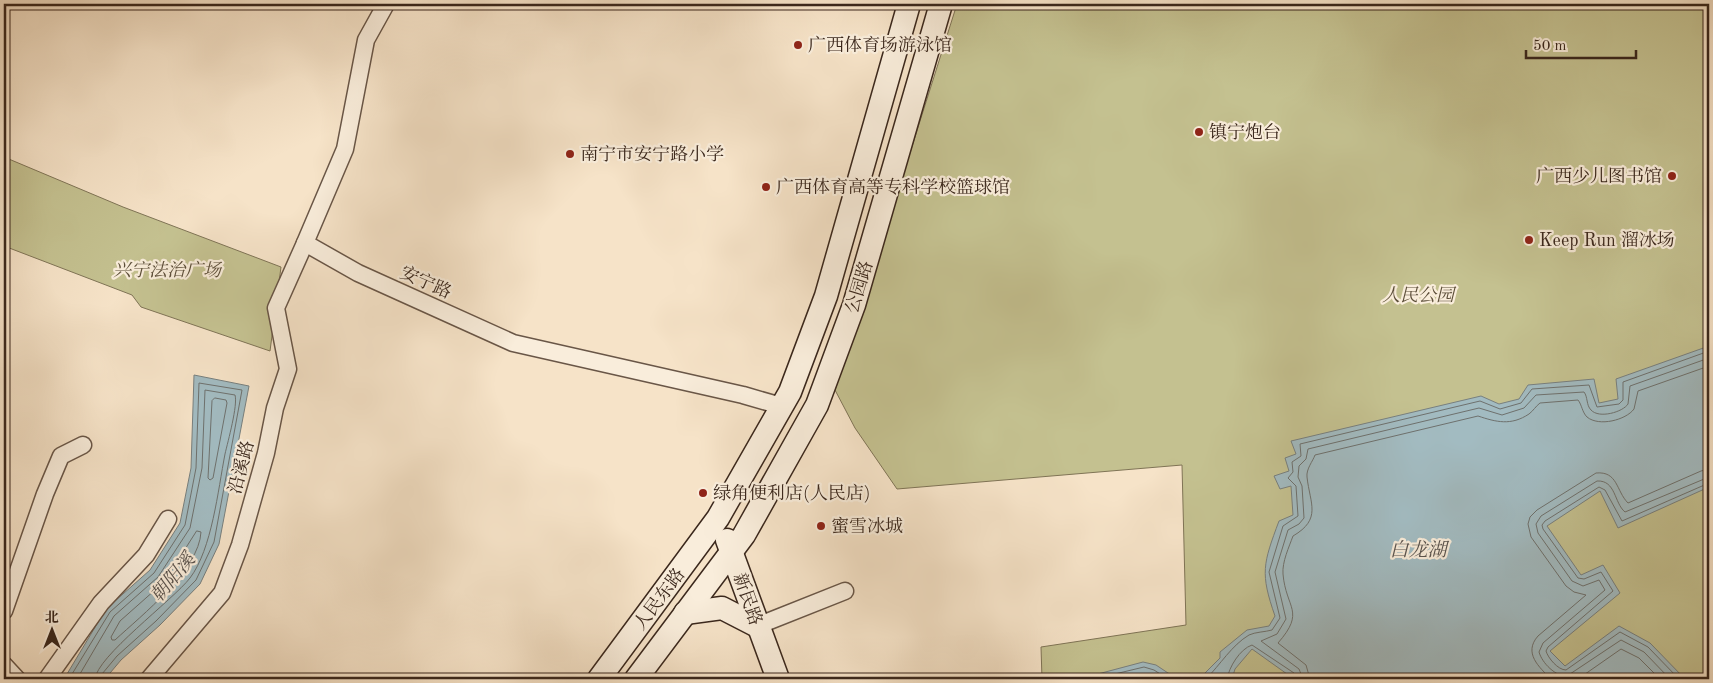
<svg xmlns="http://www.w3.org/2000/svg" width="1713" height="683" font-family="'Old Standard TT','Noto Serif SC',serif">
  <style>
    .green { fill: #c4c190; stroke: #7f7456 }
    .water { fill: #a2bbc1; stroke: #78807f }
    .lines { fill: none; stroke-linecap: round; stroke-linejoin: round }
    .shore { stroke: #6e716e; stroke-width: 1 }
    .street-casing { stroke: #695647; stroke-width: 19 }
    .secondary-casing { stroke: #3a271c; stroke-width: 25 }
    .street { stroke: #f9eddb; stroke-width: 16 }
    .secondary { stroke: #f9eddb; stroke-width: 22 }
    .poi-dot { fill: #8f2418; stroke: #f9eddb; stroke-width: 2 }
    .labels { text-anchor: middle; stroke-width: 4.5; stroke-linejoin: round; paint-order: stroke }
    .poi-label { font-size: 18px; fill: #3a271c; stroke: #f9eddb; text-anchor: start }
    .park-label { font-size: 18px; font-style: italic; fill: #5c4e39; stroke: #f9eddb }
    .street-label { font-size: 18px; fill: #3a271c; stroke: #f9eddb }
    .water-label { font-size: 19px; font-style: italic; fill: #59534e; stroke: #f9eddb }
  </style>
  <rect width="100%" height="100%" fill="#f6e3c8"/>
  <filter id="stains"><feTurbulence type="fractalNoise" baseFrequency=".004" numOctaves="4"/><feColorMatrix values="0 0 0 0 .2 0 0 0 0 .09 0 0 0 0 .02 0 0 0 .5 -.17"/></filter>
  <radialGradient id="worn" r=".72"><stop offset=".6" stop-color="#630" stop-opacity="0"/><stop offset="1" stop-color="#630" stop-opacity=".3"/></radialGradient>
  <!-- green -->
  <g class="green">
    <path d="M957,4H1709V679H1042L1041,647L1186,625L1182,465L897,489L855,428L835,390Z"/>
    <path d="M4,157L123,207L281,267L270,351L141,307L132,295L4,246Z"/>
  </g>
  <!-- water -->
  <g class="water">
    <path d="M1709,346V487L1618,528L1600,491L1547,526L1581,575L1603,565L1620,593L1550,651L1565,666L1619,626L1650,643L1685,679H1294L1252,649L1235,669L1232,679H1188L1200,678L1220,658V652L1247,630L1269,626L1275,616C1260,573 1263,564 1279,521L1293,515L1291,486L1280,489L1274,476L1289,471L1285,458L1296,454L1291,441L1481,396L1499,404L1519,399L1528,385L1594,379L1599,403L1618,399L1616,379Z"/>
    <path d="M194,375L249,386L219,544L200,584L160,625L121,660L105,679H64L106,609L150,570L180,523L191,468Z"/>
    <path d="M1143,662L1156,665L1177,679H1079Z"/>
  </g>
  <g class="lines">
    <!-- shore -->
    <g class="shore">
      <path d="M215,398L226,400L227,403L213,478L210,480L208,478L212,401Z"/>
      <path d="M197,531L201,532C199,570 142,615 115,640H112L111,637L120,621L164,582Z"/>
      <path d="M69,679L110,612L154,573L185,525L196,468L199,383L242,390L214,542L196,580L156,621L117,656L102,674L101,679"/>
      <path d="M77,679L114,616L158,577L190,528L202,468L205,390L235,395C238,405 228,441 225,454C218,490 212,549 190,578C173,600 96,657 95,679"/>
      <path d="M1094,679L1144,667L1154,670L1168,679"/>
      <path d="M1206,679C1220,665 1232,645 1249,635C1255,632 1265,632 1272,630L1280,618L1269,572L1283,526L1298,516L1296,486L1288,478L1293,472L1292,462L1301,456L1300,444L1480,401L1500,409L1521,403L1532,389L1589,385L1597,407L1619,404L1623,400V382L1709,351"/>
      <path d="M1227,679C1229,667 1240,649 1252,645L1294,673L1297,679"/>
      <path d="M1303,679L1299,669L1261,641L1277,634L1286,619L1275,572L1288,530L1299,524L1304,518L1302,486L1298,477L1299,466L1306,459L1308,449L1479,408L1502,415L1524,408L1536,395L1584,392C1588,397 1586,405 1591,410C1599,419 1623,412 1628,404L1630,386L1709,358"/>
      <path d="M1310,679L1306,665L1278,643C1306,611 1286,609 1283,574C1282,562 1289,547 1293,536C1322,519 1310,504 1307,477C1306,469 1313,461 1315,455L1478,416C1496,422 1511,426 1529,414C1533,411 1536,406 1540,403L1578,400C1582,405 1582,412 1587,417C1599,427 1626,420 1634,409L1638,391L1709,366"/>
      <path d="M1551,679C1539,667 1523,653 1538,636L1586,595L1574,592L1566,586L1531,537L1528,524L1530,517L1537,510L1596,473C1618,471 1616,491 1628,503L1701,471L1709,469"/>
      <path d="M1578,679L1621,649L1639,658L1660,679"/>
      <path d="M1670,679L1644,652L1621,640L1567,676C1556,677 1542,663 1539,652L1543,643L1605,590L1599,580L1583,586L1572,581L1538,533L1536,524L1541,516L1597,481C1616,480 1614,503 1625,512L1709,477"/>
      <path d="M1679,679L1648,647L1620,632L1566,670C1558,670 1548,658 1546,651L1548,647L1613,591L1601,572L1584,579L1578,578L1543,529L1542,525L1545,521L1599,487L1605,490L1622,521L1709,483"/>
    </g>
    <!-- street casing -->
    <g class="street-casing">
      <g id="street">
        <path d="M386,4L366,40L345,149L305,243L358,273L513,343L743,395L781,406"/>
        <path d="M4,611L45,494L61,456L83,445"/>
        <path d="M757,626L845,591"/>
        <path d="M4,665L17,679"/>
        <path d="M47,679L101,603L146,555L168,519"/>
        <path d="M149,679L222,593L240,545L266,453L275,408L288,369L276,308L305,243"/>
      </g>
    </g>
    <!-- secondary casing -->
    <g class="secondary-casing">
      <g id="secondary">
        <path d="M727,540L778,679"/>
        <path d="M685,613L722,608L757,626"/>
        <path d="M599,679L718,518L790,392L826,296L909,4"/>
        <path d="M636,679L744,535L817,405L854,305L941,4"/>
      </g>
    </g>
    <!-- street -->
    <use href="#street" class="street"/>
    <!-- secondary -->
    <use href="#secondary" class="secondary"/>
  </g>
  <!-- markers -->
  <g class="poi-dot">
    <circle cx="798" cy="45" r="5"/>
    <circle cx="1199" cy="132" r="5"/>
    <circle cx="570" cy="154" r="5"/>
    <circle cx="1672" cy="176" r="5"/>
    <circle cx="766" cy="187" r="5"/>
    <circle cx="1529" cy="240" r="5"/>
    <circle cx="703" cy="493" r="5"/>
    <circle cx="821" cy="526" r="5"/>
  </g>
  <g class="labels">
    <!-- poi labels -->
    <g class="poi-label">
      <text x="808" y="51">广西体育场游泳馆</text>
      <text x="1209" y="138">镇宁炮台</text>
      <text x="580" y="160">南宁市安宁路小学</text>
      <text x="1662" y="182" text-anchor="end">广西少儿图书馆</text>
      <text x="776" y="193">广西体育高等专科学校篮球馆</text>
      <text x="1539" y="246">Keep Run 溜冰场</text>
      <text x="713" y="499">绿角便利店(人民店)</text>
      <text x="831" y="532">蜜雪冰城</text>
    </g>
    <!-- park labels -->
    <g class="park-label">
      <text x="167" y="276">兴宁法治广场</text>
      <text x="1418" y="301">人民公园</text>
    </g>
    <!-- street labels -->
    <g class="street-label">
      <text transform="translate(426 282) rotate(24)" y="6">安宁路</text>
      <text transform="translate(859 287) rotate(-73)" y="6">公园路</text>
      <text transform="translate(241 467) rotate(-75)" y="6">沿溪路</text>
      <text transform="translate(659 599) rotate(-53)" y="6">人民东路</text>
      <text transform="translate(748 599) rotate(71)" y="6">新民路</text>
    </g>
    <!-- water labels -->
    <g class="water-label">
      <text x="1418" y="556">白龙湖</text>
      <text transform="translate(172 577) rotate(-50)" y="7">朝阳溪</text>
    </g>
  </g>
  <!-- margin -->
  <rect width="1713" height="683" fill="none" stroke="#f6e3c8" stroke-width="20"/>
  <rect x="5" y="5" width="1703" height="673" fill="none" stroke="#3a271c" stroke-width="2.5"/>
  <rect x="10" y="10" width="1693" height="663" fill="none" stroke="#3a271c"/>
  <!-- north arrow -->
  <g transform="translate(52 630)" stroke="#f9eddb" stroke-width="4" paint-order="stroke">
  <path d="M0-4L9 19L0 12L-9 19Z" fill="#3a271c"/>
  <text y="-8" font-size="14" font-weight="bold" text-anchor="middle" fill="#3a271c">北</text>
  </g>
  <!-- scale -->
  <path d="M1526 50v8h110v-8" fill="none" stroke="#3a271c" stroke-width="2.5"/>
  <text x="1533" y="50" font-size="15" fill="#3a271c" stroke="#f9eddb" stroke-width="4" paint-order="stroke">50 m</text>
  <rect width="100%" height="100%" filter="url(#stains)"/>
  <rect width="100%" height="100%" fill="url(#worn)"/>
</svg>
